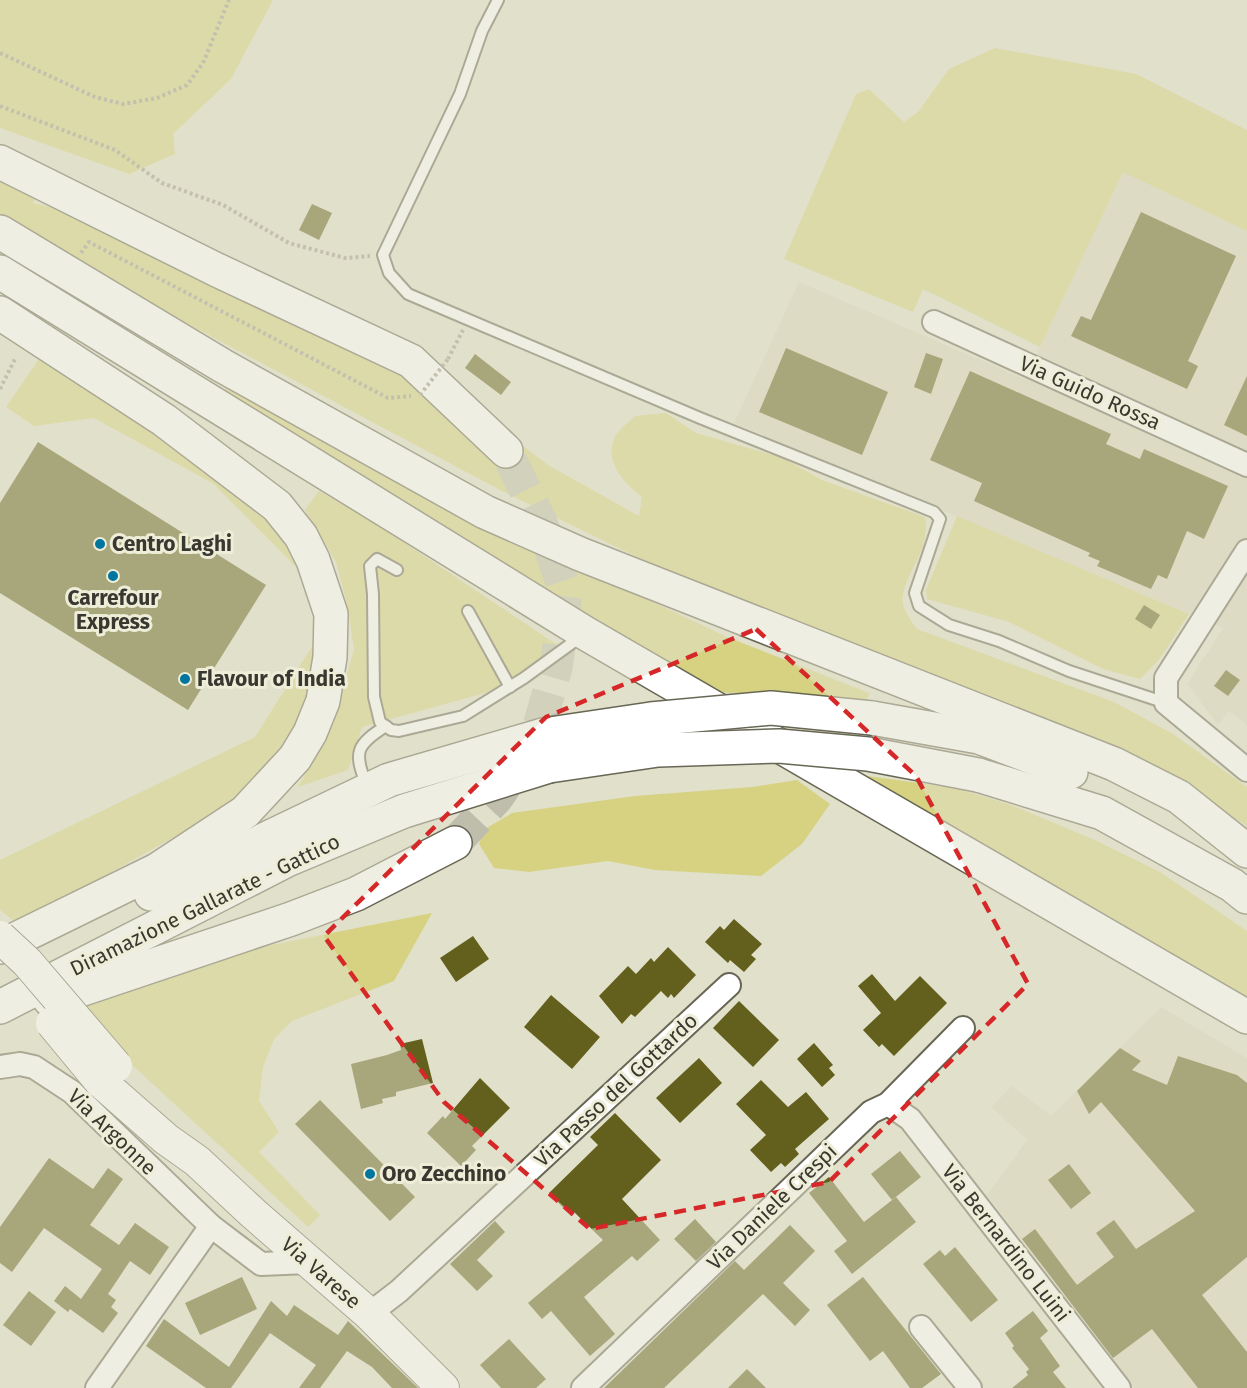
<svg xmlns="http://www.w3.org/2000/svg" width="1247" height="1388" font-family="'Fira Sans',sans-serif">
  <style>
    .built { fill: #d7d6ba }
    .green { fill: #d6d282 }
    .building { fill: #635f1c }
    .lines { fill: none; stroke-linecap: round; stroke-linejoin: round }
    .highway-tunnel { stroke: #bfbeac; stroke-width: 33; stroke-dasharray: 33 16; stroke-linecap: butt }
    .lane-casing { stroke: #686755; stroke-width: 14 }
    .street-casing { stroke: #686755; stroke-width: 26 }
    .secondary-casing { stroke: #686755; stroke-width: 34 }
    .highway-casing { stroke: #686755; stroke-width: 36 }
    .path { stroke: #9d9c8c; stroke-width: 4; stroke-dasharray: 3 3; stroke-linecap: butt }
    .lane { stroke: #fff; stroke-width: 10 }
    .street { stroke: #fff; stroke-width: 22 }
    .secondary { stroke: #fff; stroke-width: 32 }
    .highway { stroke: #fff; stroke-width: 33 }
    .secondary-bridge-casing { stroke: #686755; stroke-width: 34; stroke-linecap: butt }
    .highway-bridge-casing { stroke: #686755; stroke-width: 36; stroke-linecap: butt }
    .path-bridge { stroke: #9d9c8c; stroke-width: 4; stroke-dasharray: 3 3; stroke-linecap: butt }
    .secondary-bridge { stroke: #fff; stroke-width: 32 }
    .highway-bridge { stroke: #fff; stroke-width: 33 }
    .marked { fill: none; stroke: #d62828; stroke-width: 4.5; stroke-dasharray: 12 8; stroke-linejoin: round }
    .poi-dot { fill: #00769f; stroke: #eeedd8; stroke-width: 2 }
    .labels { text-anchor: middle; stroke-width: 6; stroke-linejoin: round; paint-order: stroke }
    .street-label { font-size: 21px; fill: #393830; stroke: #eeedd8 }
    .poi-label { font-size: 21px; font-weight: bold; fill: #393830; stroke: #eeedd8; text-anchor: start }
  </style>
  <rect width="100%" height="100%" fill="#e1e0cb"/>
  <!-- built -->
  <g class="built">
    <path d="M1123,171L1247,231V725L1229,711L1218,725L1187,684L1223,628L734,423L799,282L1025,379Z"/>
    <path d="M1161,1007L1247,1058V1388H1134L987,1195L1027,1140L991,1107L1012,1086L1051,1116Z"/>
  </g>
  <!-- green -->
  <g class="green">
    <path d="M0,0H273L231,79L173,134L175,154L129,174L0,128Z"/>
    <path d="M995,48L1136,74L1247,130V231L1123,172L1040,347L923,289L913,312L784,259L856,94L869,89L904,122L918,112L949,69Z"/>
    <path d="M0,177L37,195L33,203L73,212L168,264L269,307L398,368L496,455L523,446L548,465L639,516L642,497C625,484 603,462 615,437C619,429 629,422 635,416L666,413L696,433L783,458L822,480L925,517C930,550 910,565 903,594C900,606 910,620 917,629L1114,702L1173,734L1247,787V826L1183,785L641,559L502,491L188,324L0,216Z"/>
    <path d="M39,359L227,478L297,548L299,570L214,484L94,418L34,426L6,407Z"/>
    <path d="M227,385L427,495L727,637L869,693L866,704L794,695L711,692L222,395Z"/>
    <path d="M319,491L370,520L571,654L485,693L362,727L348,770L298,787L332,726L354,649L347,604L336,562L305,510Z"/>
    <path d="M957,516L1189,614L1159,660L1140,679L1103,669L1009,622L927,599L926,590Z"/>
    <path d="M318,637L322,665L297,729L262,777L210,817L18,924L0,910V860L255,737Z"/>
    <path d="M860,775L955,788L1011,805L1097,841L1160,872L1247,931V1000L1104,913L857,779Z"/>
    <path d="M797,780L830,804L802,844L761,876L655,870L608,861L529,872L494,868L479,844L485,829L512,813L635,796L752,787Z"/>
    <path d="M432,913L394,981L292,1021L274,1039L263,1067L259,1101L279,1132L259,1152L320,1215L308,1227L106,1041L80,1001L242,951Z"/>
  </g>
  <!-- building -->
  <g class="building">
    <path d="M312,204L332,213L319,240L299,230Z"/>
    <path d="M1141,212L1236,256L1188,361L1198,366L1187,389L1071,336L1081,316L1091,320Z"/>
    <path d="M786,348L888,392L862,455L759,412Z"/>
    <path d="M926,353L943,359L931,394L914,387Z"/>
    <path d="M475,354L511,382L501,395L465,368Z"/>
    <path d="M970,371L1111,434L1106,444L1140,459L1144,449L1228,486L1204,539L1187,531L1167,579L1158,575L1151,589L1097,566L1100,561L1088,556L1090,553L974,501L982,483L930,460Z"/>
    <path d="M1247,376V436L1224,425Z"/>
    <path d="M38,442L266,585L188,710L0,593V503Z"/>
    <path d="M1144,605L1160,615L1151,629L1135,619Z"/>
    <path d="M1226,670L1240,680L1228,696L1214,686Z"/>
    <path d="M734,919L762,944L751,955L756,959L744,972L730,960L728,963L705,942L720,926L724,930Z"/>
    <path d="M473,936L489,959L456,982L440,958Z"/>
    <path d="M668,947L696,975L674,998L671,994L668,998L661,991L635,1017L631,1014L622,1024L599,996L628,966L636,974L651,958L654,962Z"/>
    <path d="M872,974L895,1001L920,976L947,1003L894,1056L882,1044L879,1047L863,1030L881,1013L858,986Z"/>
    <path d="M551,995L600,1037L572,1069L524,1027Z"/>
    <path d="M739,1001L779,1040L753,1067L713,1028Z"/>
    <path d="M422,1039L433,1083L396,1092V1096L382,1099L383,1103L361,1109L351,1064L387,1055L401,1050L400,1044Z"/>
    <path d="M814,1043L833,1065L829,1068L835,1075L822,1087L797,1059Z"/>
    <path d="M1120,1048L1141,1061L1132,1070L1167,1085L1178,1056L1237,1075L1247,1083V1257L1202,1295L1247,1352V1388H1198L1152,1329L1113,1358L1022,1239L1035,1229L1077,1285L1114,1257L1096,1233L1114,1220L1136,1249L1195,1211L1101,1102L1089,1114L1077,1091Z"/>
    <path d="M699,1058L722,1083L680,1123L656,1098Z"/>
    <path d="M480,1078L510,1108L472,1146L476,1150L461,1166L427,1133L443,1116L445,1119Z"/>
    <path d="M761,1080L788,1107L806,1092L829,1119L795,1149L799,1154L785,1167L781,1163L771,1172L750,1150L766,1135L736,1104Z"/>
    <path d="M320,1100L415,1197L390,1221L295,1124Z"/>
    <path d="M615,1113L661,1160L622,1199L660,1240L637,1261L632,1256L584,1297L615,1334L590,1356L551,1311L542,1319L528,1303L603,1240L574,1212L571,1216L549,1193L598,1145L590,1137Z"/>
    <path d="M900,1151L921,1177L892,1200L871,1174Z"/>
    <path d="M49,1158L93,1189L108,1168L123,1179L90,1225L119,1245L135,1223L169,1247L150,1275L130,1261L108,1294L116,1300L111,1307L118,1313L103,1333L70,1309L68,1312L54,1301L65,1286L81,1299L102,1269L44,1228L12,1272L0,1263V1227Z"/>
    <path d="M1069,1164L1091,1193L1071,1209L1048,1180Z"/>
    <path d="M829,1177L864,1222L896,1197L916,1222L852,1274L834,1251L847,1241L809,1193Z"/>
    <path d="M695,1219L716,1242L696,1261L674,1239Z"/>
    <path d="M495,1221L505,1232L477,1260L493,1276L477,1291L450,1264Z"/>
    <path d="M790,1225L815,1251L783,1283L810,1310L795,1326L763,1294L664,1388H604L735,1261L744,1270Z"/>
    <path d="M955,1247L998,1300L971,1322L923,1264L940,1250L945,1256Z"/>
    <path d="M242,1277L257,1309L200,1335L185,1303Z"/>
    <path d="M863,1277L941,1374L922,1388H910L883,1351L870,1361L827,1305Z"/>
    <path d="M29,1291L56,1312L31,1346L3,1325Z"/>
    <path d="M271,1301L287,1316L294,1305L338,1335L348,1321L418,1388H392L372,1367L347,1351L320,1388H299L316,1365L270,1333L231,1388H206L146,1346L164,1319L229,1367Z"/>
    <path d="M1033,1311L1048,1331L1040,1338L1060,1366L1053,1372L1066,1388H1012L1028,1375L1026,1372L1029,1369L1012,1348L1014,1346L1005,1333Z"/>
    <path d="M509,1339L546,1379L536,1388H501L480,1365Z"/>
    <path d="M747,1369L766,1388H728Z"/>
  </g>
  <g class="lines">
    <!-- highway-tunnel -->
    <path class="highway-tunnel" d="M455,843L497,798L534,743L556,668L566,594L541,522L506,451"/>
    <!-- lane casing -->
    <g class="lane-casing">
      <g id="lane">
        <path d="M498,0L482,31L460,94L383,255L389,273L408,294L700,418L934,512L940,519L915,593L919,606L949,625L999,641L1069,671L1166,703"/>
        <path d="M397,570L377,559L370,566L373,594L374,697L380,722L391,730L399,731L463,716L524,678L583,635"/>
        <path d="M468,611L510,687"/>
        <path d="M366,783C353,752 357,744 386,726"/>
      </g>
    </g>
    <!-- street casing -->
    <g class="street-casing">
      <g id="street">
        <path d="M934,322L1247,465"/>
        <path d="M1247,551L1166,678V703L1247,770"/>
        <path d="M0,1067L20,1064L34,1067L72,1092L211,1226"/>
        <path d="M888,1104L910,1119L1119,1388"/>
        <path d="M369,1314L399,1291L729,985"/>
        <path d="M921,1327L970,1388"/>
        <path d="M97,1388L211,1226L261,1264L308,1262"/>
        <path d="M583,1388L871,1112L888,1104L963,1028"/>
      </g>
    </g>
    <!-- secondary casing -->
    <g class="secondary-casing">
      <path id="secondary" d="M100,1081L166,1139L197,1161L254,1214L369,1314L443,1388"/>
    </g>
    <!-- highway casing -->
    <g class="highway-casing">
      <g id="highway">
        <path d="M0,162L217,270L411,361L506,451"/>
        <path d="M0,232L223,366L485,512L580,554L1114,764L1179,797L1247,851"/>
        <path d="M0,272L585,633L1247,1017"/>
        <path d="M0,313L164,420L277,506L301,536L313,560L331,614L330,657L323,701L310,733L295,758L245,812L157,870L0,947"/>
        <path d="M872,718L979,737L1071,772"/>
        <path d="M978,775L1102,813L1232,885L1247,897"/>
        <path d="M151,894L389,780L543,735"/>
        <path d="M50,1000L291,919L356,894L455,843"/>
        <path d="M0,1007L287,860L404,811L549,766"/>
      </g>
    </g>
    <!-- path -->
    <g class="path">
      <path d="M0,53L95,97L123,104L157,98L187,85L203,63L229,0"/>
      <path d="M0,106L115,150L162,183L223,205L289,243L345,258L370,256"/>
      <path d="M81,253L89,242L388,398L411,396"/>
      <path d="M448,359L463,330"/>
      <path d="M0,389L16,357"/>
    </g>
    <!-- lane -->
    <use href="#lane" class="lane"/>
    <!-- street -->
    <use href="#street" class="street"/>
    <!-- secondary -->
    <use href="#secondary" class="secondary"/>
    <!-- highway -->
    <use href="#highway" class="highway"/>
    <!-- secondary-bridge casing -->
    <g class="secondary-bridge-casing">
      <g id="secondary-bridge">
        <path d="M0,937L27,962L116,1066"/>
        <path d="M52,1023L100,1081"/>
      </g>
    </g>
    <!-- highway-bridge casing -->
    <g class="highway-bridge-casing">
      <g id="highway-bridge">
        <path d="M543,735L651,719L771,708L872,718"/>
        <path d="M549,766L658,750L779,746L868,754L978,775"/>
      </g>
    </g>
    <!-- path-bridge -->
    <path class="path-bridge" d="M420,395L448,359"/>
    <!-- secondary-bridge -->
    <use href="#secondary-bridge" class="secondary-bridge"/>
    <!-- highway-bridge -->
    <use href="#highway-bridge" class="highway-bridge"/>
  </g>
  <!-- marked area -->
  <path d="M0 0H1247V1388H0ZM756,629L916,776L1028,984L829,1182L590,1229L444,1102L324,936L546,717Z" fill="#e1e0cb" fill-opacity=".55" fill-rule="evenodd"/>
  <path class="marked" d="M756,629L916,776L1028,984L829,1182L590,1229L444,1102L324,936L546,717Z"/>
  <!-- markers -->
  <g class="poi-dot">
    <circle cx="100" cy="544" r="6"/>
    <circle cx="113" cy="576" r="6"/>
    <circle cx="185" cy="679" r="6"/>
    <circle cx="370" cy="1174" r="6"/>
  </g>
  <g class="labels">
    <!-- street labels -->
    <g class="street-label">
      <text transform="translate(1090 393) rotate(24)" y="7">Via Guido Rossa</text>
      <text transform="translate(205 905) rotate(-26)" y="7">Diramazione Gallarate - Gattico</text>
      <text transform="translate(616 1090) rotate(-43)" y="7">Via Passo del Gottardo</text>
      <text transform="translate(112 1132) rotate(44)" y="7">Via Argonne</text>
      <text transform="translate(772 1207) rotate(-44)" y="7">Via Daniele Crespi</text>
      <text transform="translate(1006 1243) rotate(52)" y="7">Via Bernardino Luini</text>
      <text transform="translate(321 1273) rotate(41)" y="7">Via Varese</text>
    </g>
    <!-- poi labels -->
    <g class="poi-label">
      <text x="112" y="551">Centro Laghi</text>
      <text x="113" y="605" text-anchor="middle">Carrefour<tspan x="113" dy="24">Express</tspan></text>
      <text x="197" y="686">Flavour of India</text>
      <text x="382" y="1181">Oro Zecchino</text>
    </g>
  </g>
</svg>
